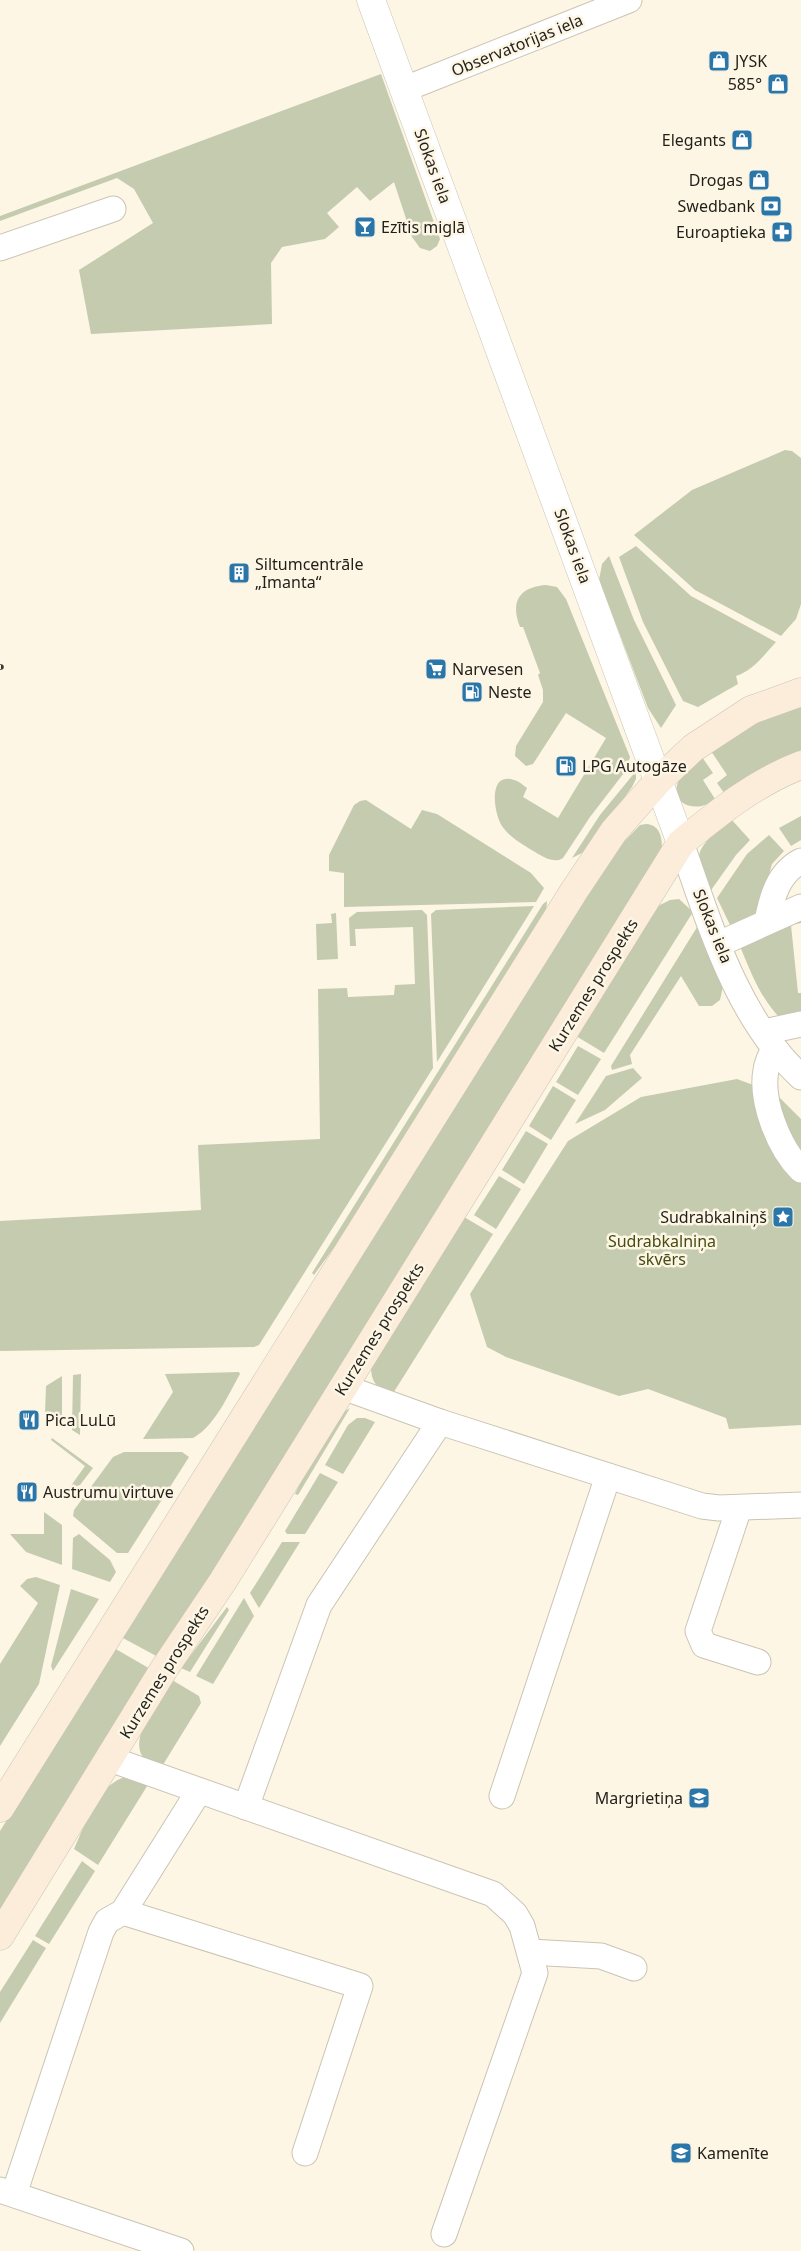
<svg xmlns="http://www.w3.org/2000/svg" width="801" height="2251" font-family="'Noto Sans',sans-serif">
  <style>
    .green { fill: #c5cbae }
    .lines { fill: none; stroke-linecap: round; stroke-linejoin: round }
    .minor-casing { stroke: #cbc4b4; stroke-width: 27 }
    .tertiary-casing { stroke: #cbc4b4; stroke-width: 29 }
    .secondary-casing { stroke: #cbc4b4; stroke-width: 29 }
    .minor { stroke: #fff; stroke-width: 25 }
    .tertiary { stroke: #fff; stroke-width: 28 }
    .secondary { stroke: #fbedda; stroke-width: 28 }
    .rail-casing { stroke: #3b3831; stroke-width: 5.5 }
    .rail { stroke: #fdf6e5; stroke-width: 4; stroke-dasharray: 11; stroke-linecap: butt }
    .labels { text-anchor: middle; stroke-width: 5; stroke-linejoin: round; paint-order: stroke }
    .street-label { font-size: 16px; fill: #211f19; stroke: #fdf6e5 }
    .poi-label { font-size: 16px; fill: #211f19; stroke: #fdf6e5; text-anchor: start }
    .park-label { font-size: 16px; fill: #454d13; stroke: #fdf6e5 }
  </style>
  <rect width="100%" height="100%" fill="#fdf6e5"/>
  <!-- green -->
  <g class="green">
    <path d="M381,74L440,239L437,246L430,251L420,248L412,237L394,182L370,201L357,187L327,213L339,227L325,239L282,247L271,263L272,324L91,334L79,270L153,223L134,189L117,178L0,221V216Z"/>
    <path d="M785,450L792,451L801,458V604L796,619L781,636L695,590L634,535L692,490Z"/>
    <path d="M636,546L691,596L776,642C764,655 753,671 736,676L738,684L698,707L683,701L643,622L619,557Z"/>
    <path d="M609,556L634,620L676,705L661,728L648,708L599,580L602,564Z"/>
    <path d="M546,585L557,587L566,599L630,757L627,769L590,817L563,858C555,864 543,857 535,852C524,845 510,838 502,826C494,814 487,771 514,780C519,781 523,785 527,788L523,797L558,818L606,738L566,713L533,764L526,766L515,756L516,746L543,702V690L538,675L540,673L523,627H520C510,602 519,587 546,585Z"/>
    <path d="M801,706V750L756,771L724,793L717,783L727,775L711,751L761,721Z"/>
    <path d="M702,757L713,773L703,780L715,799C699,814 669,806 678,782C682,773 695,764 702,757Z"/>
    <path d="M636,771V779L632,787L586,851L572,858L600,815Z"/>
    <path d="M366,800L411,829L422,810L437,814L531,873L544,888L536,902L344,907V873L329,871V855L354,805L360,801Z"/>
    <path d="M801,816V840L791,846L779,828Z"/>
    <path d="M731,819L750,840L736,855L709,893C706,883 699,869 699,859C698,843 721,829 731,819Z"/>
    <path d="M646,824C661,825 662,839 662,851L160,1658L121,1637L616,850L640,825Z"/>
    <path d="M769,835L784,851L772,864L758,913L732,929L717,898L747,854Z"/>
    <path d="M679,899L693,912L604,1053L576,1036L656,907L670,900Z"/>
    <path d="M547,901L546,913L360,1212L314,1275L312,1273L543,904Z"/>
    <path d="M534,906L437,1062L431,914L436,910Z"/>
    <path d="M422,910L427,915L433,1068L259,1345L254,1347L0,1351V1221L201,1210L198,1145L320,1139L318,989L347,988L348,997L394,995L395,985L415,984L413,927L355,929L356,946H350L349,918L357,912Z"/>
    <path d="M336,913L338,959L317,960L316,924L332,923L331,914Z"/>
    <path d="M801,916V923L791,925L798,993H801V1017L783,1021C760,999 751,972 739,944Z"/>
    <path d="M699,924L723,986L720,1000L712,1006H699L681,976L630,1055L632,1064L612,1070L611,1066Z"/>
    <path d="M578,1046L601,1059L578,1095L556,1082Z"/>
    <path d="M633,1068L642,1078L605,1110L575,1124L606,1076Z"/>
    <path d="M737,1079L775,1093L801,1119V1425L729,1429L726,1418L648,1389L619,1396L506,1357L487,1347L470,1294L568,1141L641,1097Z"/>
    <path d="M553,1086L576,1100L551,1140L529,1126Z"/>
    <path d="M526,1131L548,1144L524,1184L502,1170Z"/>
    <path d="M499,1176L521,1189L496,1229L474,1215Z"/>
    <path d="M464,1217L493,1234L392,1395C378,1389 371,1383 371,1367Z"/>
    <path d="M239,1372L240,1374C228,1395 215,1426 193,1438L143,1439L173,1392L165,1374Z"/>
    <path d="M81,1374L80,1435L72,1430L73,1375Z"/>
    <path d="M62,1376V1426L45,1413L46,1386Z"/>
    <path d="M350,1408L298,1495L295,1494L309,1464L342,1413Z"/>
    <path d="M357,1418H365L375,1422L343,1474L325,1465L348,1425Z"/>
    <path d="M52,1438L93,1468L80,1485L73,1487L63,1497L85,1466L51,1440Z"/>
    <path d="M124,1452H182L189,1457L128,1553H117L73,1516L74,1510L113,1457Z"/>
    <path d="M320,1473L338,1482L305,1534H287L285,1531Z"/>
    <path d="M44,1512L62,1525V1565L26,1552L10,1534H44Z"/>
    <path d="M79,1534L110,1560L116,1572L110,1582L72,1569L73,1538Z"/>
    <path d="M282,1542H300L259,1608L250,1593Z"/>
    <path d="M36,1577L60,1585L39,1684L0,1746V1664L38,1603L20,1586L27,1579Z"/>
    <path d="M71,1589L99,1599L53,1671L51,1666Z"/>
    <path d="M244,1598L254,1616L213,1684L196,1676Z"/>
    <path d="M227,1607L229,1610L190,1672L181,1668Z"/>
    <path d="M114,1648L152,1670L0,1913V1831Z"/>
    <path d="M172,1680L199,1696L201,1703L161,1768C156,1765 148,1762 144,1758C127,1738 161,1698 172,1680Z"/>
    <path d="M122,1778H133L149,1783L98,1865L74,1849C86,1823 95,1789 122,1778Z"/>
    <path d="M82,1861L95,1871L49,1944L35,1936Z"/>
    <path d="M33,1940L46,1948L0,2023V1992Z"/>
  </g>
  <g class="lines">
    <!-- minor casing -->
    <g class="minor-casing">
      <g id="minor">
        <path d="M405,89L629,0"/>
        <path d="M0,248L113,209"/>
        <path d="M681,843C710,924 736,1017 801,1077"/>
        <path d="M767,921C772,897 778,873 801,861"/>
        <path d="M719,944L801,907"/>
        <path d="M764,1032L801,1024"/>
        <path d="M774,1048C771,1055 767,1062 766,1070C760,1101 779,1148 801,1170"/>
        <path d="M343,1387L440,1422L702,1506L719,1508L801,1505"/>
        <path d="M739,1508L698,1631L704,1645L758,1662"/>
        <path d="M110,1759L493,1894L515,1914L522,1926L535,1973L444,2234"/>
        <path d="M502,1796L608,1476"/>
        <path d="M246,1807L319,1605L440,1422"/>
        <path d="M123,1912L360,1986L305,2153"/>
        <path d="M530,1952L601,1956L634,1968"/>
        <path d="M0,2190L181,2251"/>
        <path d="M14,2194L101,1932L107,1921L123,1912L199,1791"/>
      </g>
    </g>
    <!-- tertiary casing -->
    <g class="tertiary-casing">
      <path id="tertiary" d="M371,0L681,843"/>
    </g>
    <!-- secondary casing -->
    <g class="secondary-casing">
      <g id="secondary">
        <path d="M0,1808L574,891L614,831L659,780L693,748L751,710L801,692"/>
        <path d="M0,1936L164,1669L223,1581L681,843C719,812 755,783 801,765"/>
      </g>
    </g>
    <!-- minor -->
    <use href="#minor" class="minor"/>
    <!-- tertiary -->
    <use href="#tertiary" class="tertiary"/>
    <!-- secondary -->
    <use href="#secondary" class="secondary"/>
    <!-- rail casing -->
    <g class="rail-casing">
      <path id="rail" d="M0,667H1"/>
    </g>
    <!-- rail -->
    <use href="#rail" class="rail"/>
  </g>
  <!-- icons -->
  <defs>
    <g id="shop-square" transform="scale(1.125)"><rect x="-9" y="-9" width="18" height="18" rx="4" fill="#2b76a9" stroke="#fdf6e5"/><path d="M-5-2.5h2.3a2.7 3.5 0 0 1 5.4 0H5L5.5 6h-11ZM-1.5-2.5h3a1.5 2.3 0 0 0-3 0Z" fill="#fff"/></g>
    <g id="bank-square" transform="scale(1.125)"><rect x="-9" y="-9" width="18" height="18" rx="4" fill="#2b76a9" stroke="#fdf6e5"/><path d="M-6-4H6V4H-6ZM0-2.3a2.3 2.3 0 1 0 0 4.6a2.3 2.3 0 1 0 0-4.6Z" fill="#fff"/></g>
    <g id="bar-square" transform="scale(1.125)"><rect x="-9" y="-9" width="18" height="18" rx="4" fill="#2b76a9" stroke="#fdf6e5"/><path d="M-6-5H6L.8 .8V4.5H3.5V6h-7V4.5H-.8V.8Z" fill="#fff"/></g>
    <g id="pharmacy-square" transform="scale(1.125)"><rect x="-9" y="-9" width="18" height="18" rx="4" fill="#2b76a9" stroke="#fdf6e5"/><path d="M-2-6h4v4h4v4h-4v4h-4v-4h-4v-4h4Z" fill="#fff"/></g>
    <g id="building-square" transform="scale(1.125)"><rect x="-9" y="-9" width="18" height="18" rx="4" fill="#2b76a9" stroke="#fdf6e5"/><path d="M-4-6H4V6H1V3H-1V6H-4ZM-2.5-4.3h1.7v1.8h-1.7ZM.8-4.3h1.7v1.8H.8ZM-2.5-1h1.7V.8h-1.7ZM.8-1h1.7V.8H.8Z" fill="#fff"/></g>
    <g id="supermarket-square" transform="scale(1.125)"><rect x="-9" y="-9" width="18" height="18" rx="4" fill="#2b76a9" stroke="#fdf6e5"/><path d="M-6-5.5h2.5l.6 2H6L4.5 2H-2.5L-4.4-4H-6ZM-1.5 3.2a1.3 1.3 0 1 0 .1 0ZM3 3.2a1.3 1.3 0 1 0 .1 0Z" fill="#fff"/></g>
    <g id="fuel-square" transform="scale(1.125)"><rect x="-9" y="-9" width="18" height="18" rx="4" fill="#2b76a9" stroke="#fdf6e5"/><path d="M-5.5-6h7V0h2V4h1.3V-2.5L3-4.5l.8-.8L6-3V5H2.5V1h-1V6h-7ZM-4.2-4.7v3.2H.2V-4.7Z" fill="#fff"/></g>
    <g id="sight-square" transform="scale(1.125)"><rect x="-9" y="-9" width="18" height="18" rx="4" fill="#2b76a9" stroke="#fdf6e5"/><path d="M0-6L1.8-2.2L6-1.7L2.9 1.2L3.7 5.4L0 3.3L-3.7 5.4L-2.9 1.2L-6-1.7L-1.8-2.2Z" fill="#fff"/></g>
    <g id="restaurant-square" transform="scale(1.125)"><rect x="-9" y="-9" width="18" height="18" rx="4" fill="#2b76a9" stroke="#fdf6e5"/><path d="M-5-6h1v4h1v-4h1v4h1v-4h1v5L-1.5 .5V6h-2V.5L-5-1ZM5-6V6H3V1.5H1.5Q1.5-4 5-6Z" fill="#fff"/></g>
    <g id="school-square" transform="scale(1.125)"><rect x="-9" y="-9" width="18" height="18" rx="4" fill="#2b76a9" stroke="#fdf6e5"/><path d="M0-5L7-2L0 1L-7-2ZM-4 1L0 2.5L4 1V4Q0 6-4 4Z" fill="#fff"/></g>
  </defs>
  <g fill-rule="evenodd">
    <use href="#shop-square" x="719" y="61"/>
    <use href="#shop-square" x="778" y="84"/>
    <use href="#shop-square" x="742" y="140"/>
    <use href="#shop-square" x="759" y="180"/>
    <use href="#bank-square" x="771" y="206"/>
    <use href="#bar-square" x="365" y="227"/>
    <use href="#pharmacy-square" x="782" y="232"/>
    <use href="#building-square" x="239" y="573"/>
    <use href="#supermarket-square" x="436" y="669"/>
    <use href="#fuel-square" x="472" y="692"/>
    <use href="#fuel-square" x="566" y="766"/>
    <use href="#sight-square" x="783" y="1217"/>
    <use href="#restaurant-square" x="29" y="1420"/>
    <use href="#restaurant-square" x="27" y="1492"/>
    <use href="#school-square" x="699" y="1798"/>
    <use href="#school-square" x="681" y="2153"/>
  </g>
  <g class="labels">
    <!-- street labels -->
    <g class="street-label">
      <text transform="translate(517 45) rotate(-22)" y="6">Observatorijas iela</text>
      <text transform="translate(433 166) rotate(70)" y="6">Slokas iela</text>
      <text transform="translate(573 546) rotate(70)" y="6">Slokas iela</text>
      <text transform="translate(713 926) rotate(68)" y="6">Slokas iela</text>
      <text transform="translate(593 985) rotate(-58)" y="6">Kurzemes prospekts</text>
      <text transform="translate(379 1329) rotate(-58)" y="6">Kurzemes prospekts</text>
      <text transform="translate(164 1672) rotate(-58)" y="6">Kurzemes prospekts</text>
    </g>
    <!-- poi labels -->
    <g class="poi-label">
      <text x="735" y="67">JYSK</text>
      <text x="762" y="90" text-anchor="end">585°</text>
      <text x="726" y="146" text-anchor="end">Elegants</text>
      <text x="743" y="186" text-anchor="end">Drogas</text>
      <text x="755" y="212" text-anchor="end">Swedbank</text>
      <text x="381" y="233">Ezītis miglā</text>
      <text x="766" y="238" text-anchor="end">Euroaptieka</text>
      <text x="255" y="570">Siltumcentrāle<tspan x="255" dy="18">„Imanta“</tspan></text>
      <text x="452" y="675">Narvesen</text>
      <text x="488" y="698">Neste</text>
      <text x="582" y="772">LPG Autogāze</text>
      <text x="767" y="1223" text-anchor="end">Sudrabkalniņš</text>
      <text x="45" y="1426">Pica LuLū</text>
      <text x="43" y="1498">Austrumu virtuve</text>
      <text x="683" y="1804" text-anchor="end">Margrietiņa</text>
      <text x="697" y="2159">Kamenīte</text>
    </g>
    <!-- park labels -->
    <g class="park-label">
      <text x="662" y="1247">Sudrabkalniņa<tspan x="662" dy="18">skvērs</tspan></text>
    </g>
  </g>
</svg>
